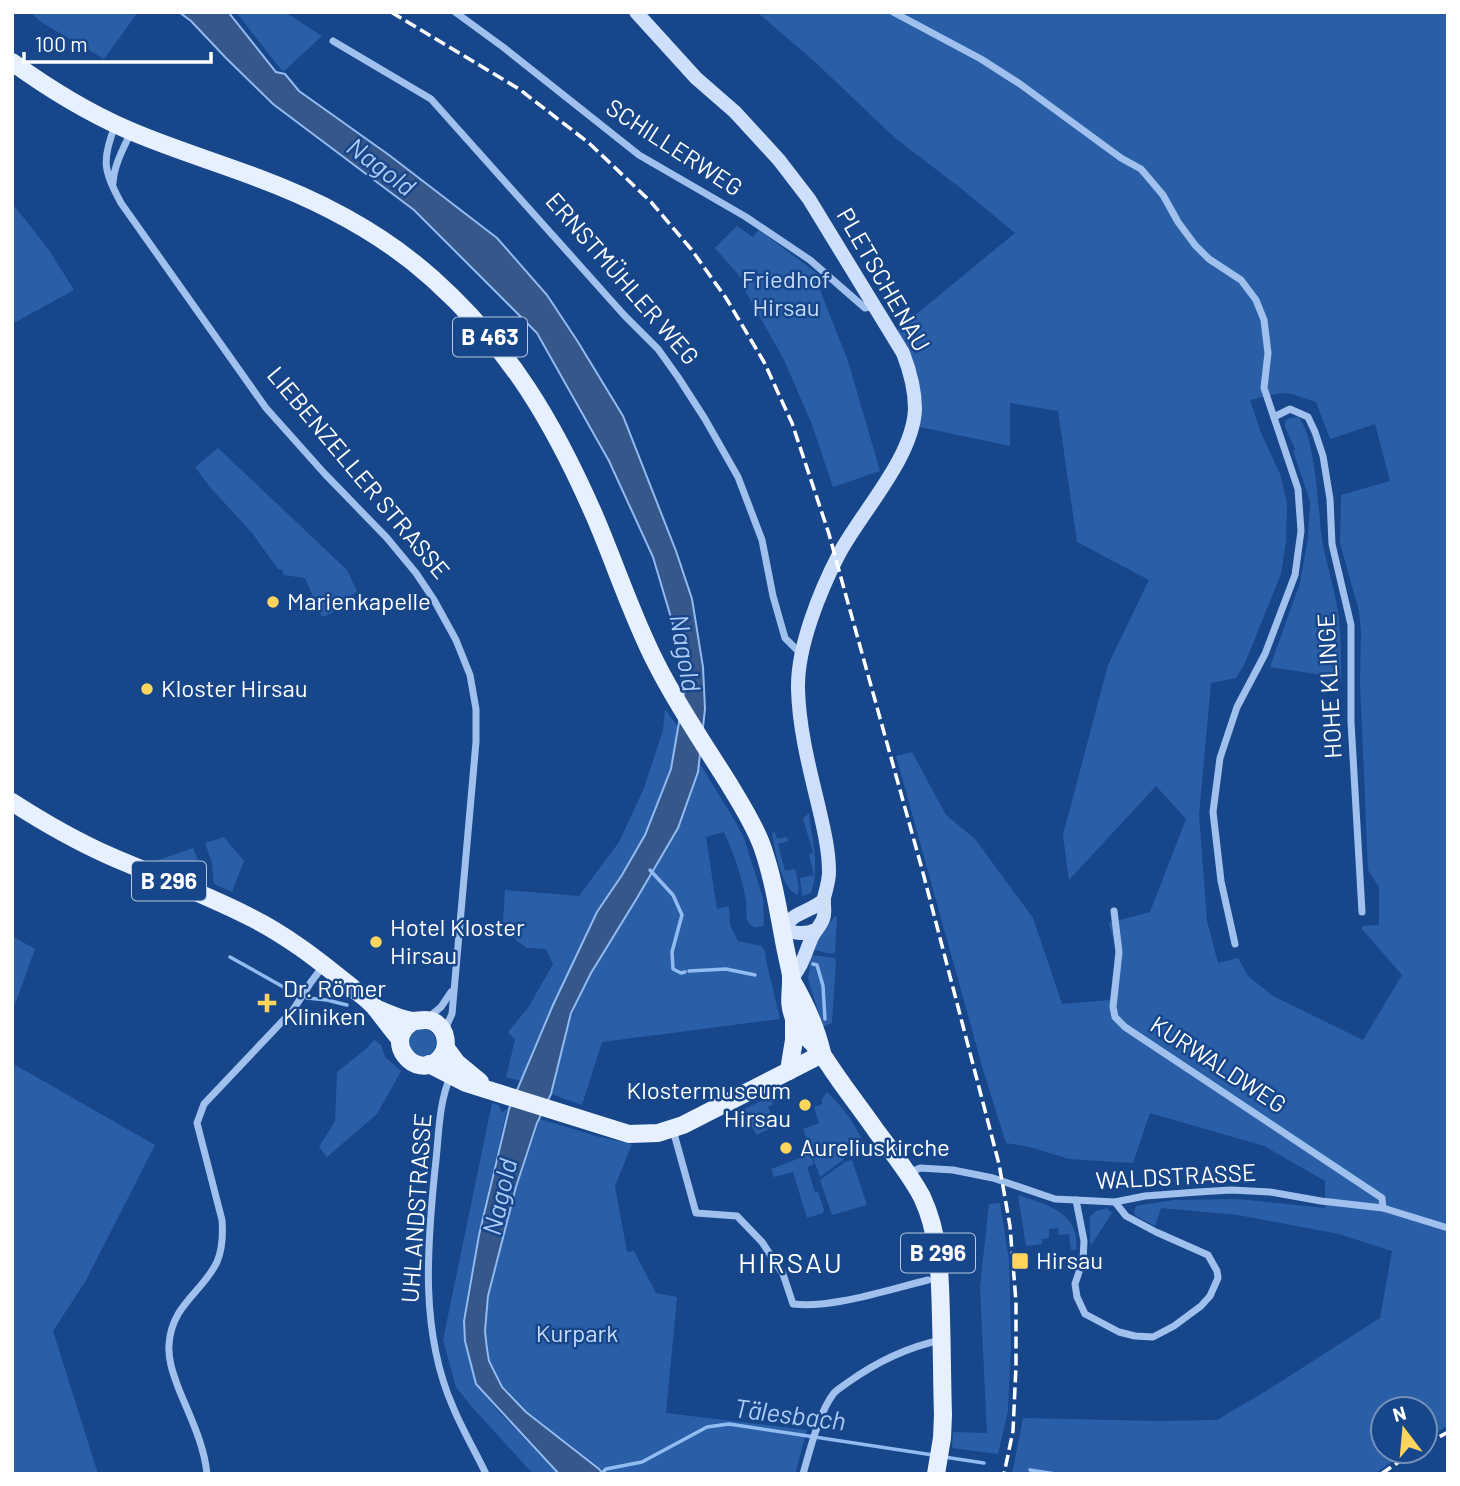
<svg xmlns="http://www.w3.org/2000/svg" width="1460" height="1486" font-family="Barlow,sans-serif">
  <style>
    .green { fill: #2a5fa8; fill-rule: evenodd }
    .water { fill: #355789; stroke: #92bbf1; stroke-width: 2 }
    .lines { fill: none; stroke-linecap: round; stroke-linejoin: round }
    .stream { stroke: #92bbf1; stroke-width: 3.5 }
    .minor { stroke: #a0c1ee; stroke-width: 7 }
    .secondary { stroke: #cddffa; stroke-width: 14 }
    .primary { stroke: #e7f0ff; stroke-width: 18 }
    .rail { stroke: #fff; stroke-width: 3.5; stroke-dasharray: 12 5; stroke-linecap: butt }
    .poi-dot { fill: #ffd55d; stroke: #17468a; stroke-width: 2.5 }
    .labels { text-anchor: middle; stroke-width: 5; stroke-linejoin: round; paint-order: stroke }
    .shield { fill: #17468a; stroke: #b9c8dc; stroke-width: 2 }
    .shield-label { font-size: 23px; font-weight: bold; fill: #fff }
    .street-label { font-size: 24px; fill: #fff; stroke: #17468a }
    .park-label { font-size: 24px; fill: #c6dcfa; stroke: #17468a }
    .poi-label { font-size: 24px; fill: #fff; stroke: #17468a; text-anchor: start }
    .water-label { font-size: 26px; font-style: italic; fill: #accbf5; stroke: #17468a }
    .quarter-label { font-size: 28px; letter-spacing: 2px; fill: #fff; stroke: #17468a }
  </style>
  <rect width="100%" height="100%" fill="#17468a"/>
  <!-- green -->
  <g class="green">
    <path d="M30,12H138L104,59L41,22Z"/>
    <path d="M236,12H285L322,36L283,72Z"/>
    <path d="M757,12H1448V1425L1425,1440V1409H1383V1451H1408L1374,1474H1012L1023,1418L1158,1421L1217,1420L1266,1391L1380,1318L1392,1251L1339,1234L1238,1215L1161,1208L1155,1226L1136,1216L1134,1212L1136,1206L1174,1200L1238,1199L1325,1208V1181L1264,1146L1150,1113L1133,1163L1069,1159L1030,1147L1006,1143L984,1073L896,756L912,752L946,815L975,839L1033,918L1062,1004L1110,1000L1116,949L1109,923L1150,912L1186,819L1156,786L1069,880L1063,835L1108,665L1149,580L1077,542L1058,411L1010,403V446L920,427L918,375L897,330L1015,233L963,190L895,138L814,61ZM1280,393L1292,394L1316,402L1330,439L1375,424L1390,481L1341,495L1340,543L1359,611L1361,633L1360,682L1368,870L1379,887V925L1362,926V929L1402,975L1363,1040L1273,996L1248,976L1238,958L1218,963L1207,921L1199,815L1211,683L1236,678L1245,663L1281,574L1286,542L1287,502L1280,474L1261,433L1250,400Z"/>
    <path d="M12,203L49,250L74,290L12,324Z"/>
    <path d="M737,226L753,237L759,230L822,277L820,290L848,361L880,471L833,487L811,422L784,360L742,285L743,280L715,248Z"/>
    <path d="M1298,417C1316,435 1318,512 1322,539C1326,565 1336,592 1339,619C1341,638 1341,659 1341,678L1270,667L1300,583L1308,538L1310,501L1293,451L1295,449L1285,427V421L1290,418Z"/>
    <path d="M218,448L347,570L357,591L332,613L322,617L305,578L284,575L282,570L278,569L252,533L209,486L195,467Z"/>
    <path d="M665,709L678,727L671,769L645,835L622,875L597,912L553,1005L528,1061L521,1081L506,1077L515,1040L508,1032L528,1008L553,964L546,949L527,948L517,941L503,922L505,890L579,896L619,842L644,788L663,730Z"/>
    <path d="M699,762L736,823L744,838L763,898L764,921L763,926C757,928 752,928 748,922C745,917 747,907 746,901C742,877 734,854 724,832L706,837L717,909L729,906L730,925L738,941L761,946L765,951L766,960L780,1019L602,1042L582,1105L551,1094C562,1051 569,1011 592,972C623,916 664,864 687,803C692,789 698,776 699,762Z"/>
    <path d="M809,813C812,839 820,868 811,893L802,896L800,878L814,875L809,855L813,852L803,819Z"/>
    <path d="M775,832L777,839L787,837L788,841L778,844L785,871L795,869L799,887L798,895C794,893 791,892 789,888C780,876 774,847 772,833Z"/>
    <path d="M224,837L244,861L232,892L214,884L212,863L205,843Z"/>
    <path d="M193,848C198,861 202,866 193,879L150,863Z"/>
    <path d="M835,916L837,917L835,952L831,954L814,950L818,938Z"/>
    <path d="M12,936L35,949L12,1012Z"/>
    <path d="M811,955L835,958L836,961L832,1023L823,1027L808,979Z"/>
    <circle cx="422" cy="1043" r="14"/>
    <path d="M374,1040L381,1045L385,1057L401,1071L377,1114L327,1157L319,1147L335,1121L337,1072L366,1049Z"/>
    <path d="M12,1063L155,1145L85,1282L53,1331L98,1474H12Z"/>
    <path d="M827,1092C841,1105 853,1121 861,1138L847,1148L848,1152L843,1160L820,1177L803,1129L819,1123L814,1107L822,1104V1099Z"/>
    <path d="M770,1097L773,1104L768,1107L772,1115L779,1113L783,1123L756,1135L744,1109Z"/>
    <path d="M492,1103L499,1105L501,1111L503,1112L507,1109L478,1235L463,1320L464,1341L476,1384L499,1412L558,1474H533L472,1407L456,1387L443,1340Z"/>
    <path d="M540,1119L596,1136L632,1144L615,1186L627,1252L634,1251L656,1293L677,1297L666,1413L807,1430L795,1474H605L600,1468L528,1412L503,1386L490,1361L488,1349L486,1331L489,1296L517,1187Z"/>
    <path d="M810,1154L814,1164L807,1167L815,1192H818L824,1210L823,1213L807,1218L793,1172L774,1177L771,1169Z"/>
    <path d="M852,1160L867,1205L832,1215L820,1180L845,1162Z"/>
    <path d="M1018,1195C1046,1204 1081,1213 1076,1250H1071L1069,1234L1059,1235L1058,1228L1049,1229V1238L1042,1239V1244L1026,1246Z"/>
    <path d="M1000,1203L1009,1260L1011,1341L1008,1411L998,1454L952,1448L953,1432L987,1433L980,1287L989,1204Z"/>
    <path d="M1107,1208L1112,1213L1092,1244H1090V1217L1096,1211Z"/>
  </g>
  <!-- water -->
  <path class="water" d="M179,12L229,13L276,72L285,74L299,91L389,155L497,238L547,295L578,342L623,416L676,551L692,599L703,667L705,709L698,772L678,828L637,898L591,973L571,1013L551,1094L537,1123L516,1187L488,1296L485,1331L487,1349L489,1361L502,1387L526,1412L599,1469L603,1474H559L476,1384L465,1341L464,1321L479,1235L509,1109L553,1005L597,912L622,875L645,835L671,769L684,693L675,631L653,557L609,461L537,333L414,210L273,104L226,58L191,21Z"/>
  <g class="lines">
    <!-- stream -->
    <g class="stream">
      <path d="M650,870L673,895L682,915L672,952L673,969L681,973L685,972"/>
      <path d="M230,957L287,989"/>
      <path d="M813,964L817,965L823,986L825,1019"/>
      <path d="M689,971L726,969L755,975"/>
      <path d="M307,998L327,1000L347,1005"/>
      <path d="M944,1457L984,1463"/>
      <path d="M1030,1470L1055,1474"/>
      <path d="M601,1474L606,1469L642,1462L707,1427L729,1424L933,1455"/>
    </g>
    <!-- minor -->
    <g class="minor">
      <path d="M455,12L503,47L639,155L746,217L810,260L865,308L875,306"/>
      <path d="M893,12L981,59L1020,84L1121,158L1141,169L1163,195L1178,222L1195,245L1209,259L1241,280L1256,300L1264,320L1268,353L1264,388L1298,489L1301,531L1295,575L1265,654L1237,707L1220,758L1213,812L1221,881L1235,944"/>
      <path d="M333,41L431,99L624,315L658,349L678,377L705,419L738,477L762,540L773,596L785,638L801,654"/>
      <path d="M115,126C101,161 104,171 121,203L266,408L324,473L387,538L416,573L434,600L456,640L470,675L476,709V742L452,1014L444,1031"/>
      <path d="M113,183C114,165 123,149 131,132"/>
      <path d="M1274,417L1290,409L1308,417L1315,432L1323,456L1330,499L1332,544L1351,625V722L1362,912"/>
      <path d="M1114,911L1119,952L1113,1007L1115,1017L1125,1027L1382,1198L1383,1208"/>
      <path d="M429,1017L441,1007L451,992"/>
      <path d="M451,1075C438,1103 439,1138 435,1169C427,1248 420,1332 453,1407C462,1429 475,1451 486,1474"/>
      <path d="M673,1130L696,1213L737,1216L762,1242L783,1274L793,1304C831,1309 890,1289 928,1280"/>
      <path d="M909,1173L920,1168L953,1170L993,1178L1055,1199L1115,1202L1145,1196L1198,1192L1231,1190L1270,1192L1321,1201L1383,1208L1448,1228"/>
      <path d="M1076,1200L1084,1241L1083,1260L1075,1284L1077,1297L1085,1314L1119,1332L1135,1336L1153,1337L1174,1326L1201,1306L1210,1296L1218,1278L1217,1271L1208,1255L1156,1232L1126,1216L1115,1202"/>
      <path d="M207,1474C204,1443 189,1415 178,1387C173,1373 168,1360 169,1345C171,1305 202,1293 217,1262C222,1250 223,1233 222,1220L197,1123L204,1104L293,1010L311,982L324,965"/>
      <path d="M803,1474C810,1450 819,1412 834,1393C838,1389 843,1386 847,1383C875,1363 908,1347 941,1340"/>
    </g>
    <!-- secondary -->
    <g class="secondary">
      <path d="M636,12L696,78L735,112L779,160L809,199L903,353C910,371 915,390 915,409C913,458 862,511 839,554C820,591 797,647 798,689C799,728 809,767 818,804C823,826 829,849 829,872C829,881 826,889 824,898C823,905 826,912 823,919C821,925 815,931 812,937C805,953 803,965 791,979"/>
      <path d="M816,930C804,935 795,933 782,930C795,910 807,914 824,900"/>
    </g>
    <!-- primary -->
    <g class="primary">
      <path d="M12,62C48,88 85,111 126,129C169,148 214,161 258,178C320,201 383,234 433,279C510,348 554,423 595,517C616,566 632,616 656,663C677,705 704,744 729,784C741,804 754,824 762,846C773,877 778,909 784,941C786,952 789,964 791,975C792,990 787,1003 794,1018C800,1033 812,1041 821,1053C826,1060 831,1068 836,1075C849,1094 864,1113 877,1132C893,1153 910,1174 922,1197C940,1235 940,1277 941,1318C942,1351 942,1383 943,1415L942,1438L936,1474"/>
      <path d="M12,802C43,822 76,841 110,856C156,876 203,893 248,916C285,934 317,959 349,985C358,993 370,1000 377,1010C385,1020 392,1030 400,1039"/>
      <path d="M791,979C805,1003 816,1027 822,1053"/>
      <path d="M377,1009C388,1013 401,1020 413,1021C420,1021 426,1018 434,1022C447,1029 450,1048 439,1059C416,1082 380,1040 414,1021"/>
      <path d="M446,1048L457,1063L480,1082"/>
      <path d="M429,1064L466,1083L629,1134L658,1133L683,1125L822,1054"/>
      <path d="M789,1071L794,1040V1019"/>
    </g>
    <!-- rail -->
    <g class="rail">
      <path d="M391,12L519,89L589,143L651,202L691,249L726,298L764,362L792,423L829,534L843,585L922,869L999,1164L1010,1226L1016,1302V1366L1013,1431L1004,1474"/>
      <path d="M1425,1445L1448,1432"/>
      <path d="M1381,1474L1415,1451"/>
    </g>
  </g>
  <!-- markers -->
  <g class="poi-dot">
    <circle cx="273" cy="602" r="7"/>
    <circle cx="147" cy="689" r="7"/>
    <circle cx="376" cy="942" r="7"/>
    <path d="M263.5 992.5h7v7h7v7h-7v7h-7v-7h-7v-7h7z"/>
    <circle cx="805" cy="1105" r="7"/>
    <circle cx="786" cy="1148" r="7"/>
    <rect x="1011" y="1252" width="18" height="18" rx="3.5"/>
  </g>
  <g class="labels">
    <!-- shield labels -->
    <g class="shield">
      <rect x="453" y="317.5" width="74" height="39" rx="5"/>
      <rect x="132" y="861.5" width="74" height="39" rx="5"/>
      <rect x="901" y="1233.5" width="74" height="39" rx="5"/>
    </g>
    <g class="shield-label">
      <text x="490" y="345">B 463</text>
      <text x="169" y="889">B 296</text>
      <text x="938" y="1261">B 296</text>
    </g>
    <!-- street labels -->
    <g class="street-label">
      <text transform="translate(674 148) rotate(33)" y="8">SCHILLERWEG</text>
      <text transform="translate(622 279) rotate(49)" y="8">ERNSTMÜHLER WEG</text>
      <text transform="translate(883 280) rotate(60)" y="8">PLETSCHENAU</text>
      <text transform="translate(358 473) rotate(50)" y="8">LIEBENZELLER STRASSE</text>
      <text transform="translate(1330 686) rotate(-93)" y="8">HOHE KLINGE</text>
      <text transform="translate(1218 1065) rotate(33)" y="8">KURWALDWEG</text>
      <text transform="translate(1176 1177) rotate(-3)" y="8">WALDSTRASSE</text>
      <text transform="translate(417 1208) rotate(-86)" y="8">UHLANDSTRASSE</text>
    </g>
    <!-- park labels -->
    <g class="park-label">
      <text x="786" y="288">Friedhof<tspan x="786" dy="28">Hirsau</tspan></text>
      <text x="577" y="1342">Kurpark</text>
    </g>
    <!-- poi labels -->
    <g class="poi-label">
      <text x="287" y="610">Marienkapelle</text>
      <text x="161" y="697">Kloster Hirsau</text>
      <text x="390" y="936">Hotel Kloster<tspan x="390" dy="28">Hirsau</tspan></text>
      <text x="283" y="997">Dr. Römer<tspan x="283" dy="28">Kliniken</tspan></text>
      <text x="791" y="1099" text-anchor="end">Klostermuseum<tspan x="791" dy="28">Hirsau</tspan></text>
      <text x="800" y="1156">Aureliuskirche</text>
      <text x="1036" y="1269">Hirsau</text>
    </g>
    <!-- water labels -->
    <g class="water-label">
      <text transform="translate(381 167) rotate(37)" y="9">Nagold</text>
      <text transform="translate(685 653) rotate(80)" y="9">Nagold</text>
      <text transform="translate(500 1197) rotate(-77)" y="9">Nagold</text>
      <text transform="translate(790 1415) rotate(7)" y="9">Tälesbach</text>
    </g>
    <!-- quarter labels -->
    <g class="quarter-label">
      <text x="791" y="1273">HIRSAU</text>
    </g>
  </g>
  <!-- border -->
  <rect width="1460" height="1486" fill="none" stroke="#ffffff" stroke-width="28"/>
  <!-- north arrow -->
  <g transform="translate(1404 1430) rotate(344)"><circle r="33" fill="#17468a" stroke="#7490b9" stroke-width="2"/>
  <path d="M0-5L12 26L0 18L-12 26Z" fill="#ffd55d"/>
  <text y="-10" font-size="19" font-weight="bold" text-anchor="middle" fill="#ffffff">N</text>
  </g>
  <!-- scale -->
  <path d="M24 52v10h187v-10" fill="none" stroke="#ffffff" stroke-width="3.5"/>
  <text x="35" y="52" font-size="21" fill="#ffffff" stroke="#17468a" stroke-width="5" paint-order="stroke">100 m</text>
</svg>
